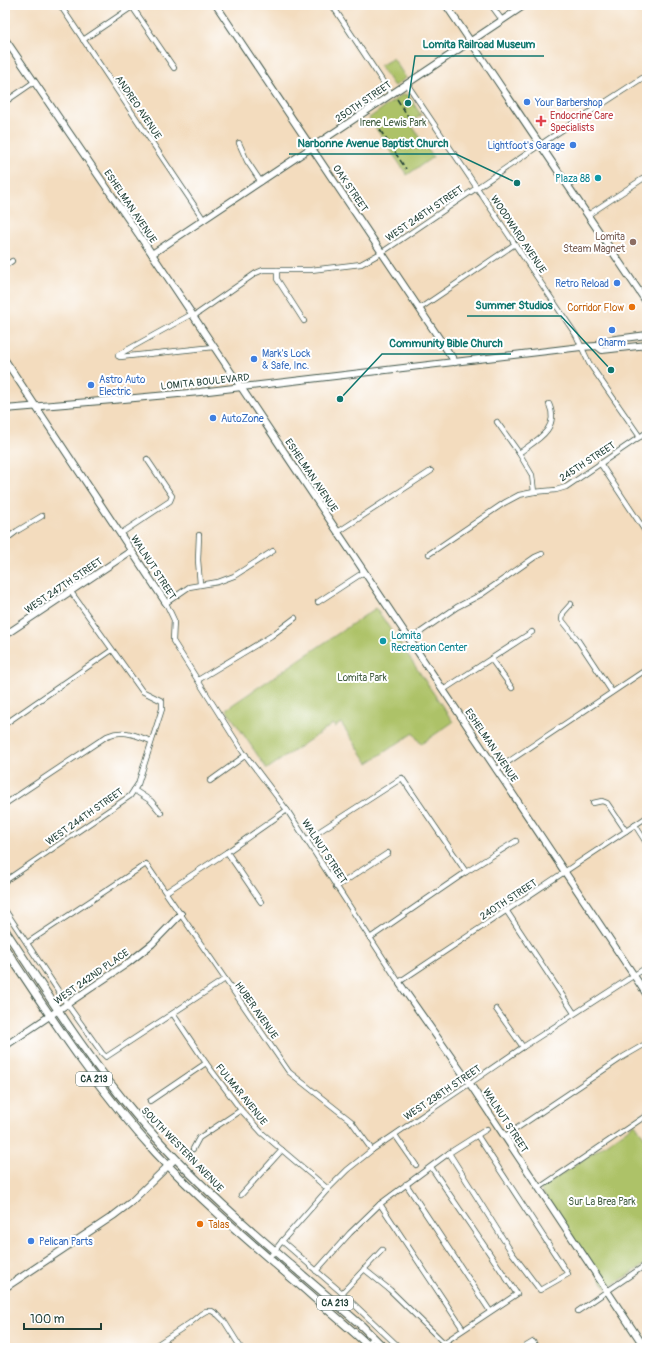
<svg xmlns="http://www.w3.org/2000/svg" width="652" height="1353" font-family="Pangolin,sans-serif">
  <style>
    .green { fill: #adc267; stroke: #66804e }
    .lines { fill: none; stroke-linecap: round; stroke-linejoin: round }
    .street-casing { stroke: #3f5549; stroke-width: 6 }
    .secondary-casing { stroke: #3f5549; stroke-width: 8 }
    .primary-casing { stroke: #3f5549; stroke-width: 9 }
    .street { stroke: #fff; stroke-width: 4.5 }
    .secondary { stroke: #fff; stroke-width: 6 }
    .primary { stroke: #fff; stroke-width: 7 }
    .rail { stroke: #1f3d34; stroke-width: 1.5; stroke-dasharray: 6 3; stroke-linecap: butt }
    .shop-dot { fill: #3f7fe0; stroke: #fff; stroke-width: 1.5 }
    .health-dot { fill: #e0444e; stroke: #fff; stroke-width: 1.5 }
    .culture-dot { fill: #0f9aa8; stroke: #fff; stroke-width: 1.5 }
    .education-dot { fill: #8d6e63; stroke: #fff; stroke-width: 1.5 }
    .food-dot { fill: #e8710a; stroke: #fff; stroke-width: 1.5 }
    .labels { text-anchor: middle; stroke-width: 4; stroke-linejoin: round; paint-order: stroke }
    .shield { fill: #fff; stroke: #627771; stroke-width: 1 }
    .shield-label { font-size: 9px; font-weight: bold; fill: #1f3d34 }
    .street-label { font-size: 10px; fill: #1f3d34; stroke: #fff }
    .shop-label { font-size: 10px; fill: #366cbe; stroke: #fff; text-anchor: start }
    .health-label { font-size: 10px; fill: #be3a42; stroke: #fff; text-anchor: start }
    .park-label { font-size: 10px; fill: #425e41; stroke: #fff }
    .culture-label { font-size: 10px; fill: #0d838f; stroke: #fff; text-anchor: end }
    .education-label { font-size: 10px; fill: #785e54; stroke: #fff; text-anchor: end }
    .food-label { font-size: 10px; fill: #c56008; stroke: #fff; text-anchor: end }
    .leader { fill: none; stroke: #0f766e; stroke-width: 1.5 }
    .callout-dot { fill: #0f766e; stroke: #fff; stroke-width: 1.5 }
    .callout-label { font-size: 11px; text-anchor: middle; font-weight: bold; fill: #0f766e; stroke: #fff; stroke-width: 4; stroke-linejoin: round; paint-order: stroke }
  </style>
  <rect width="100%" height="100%" fill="#fff"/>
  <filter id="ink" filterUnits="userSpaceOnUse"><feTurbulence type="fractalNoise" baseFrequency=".025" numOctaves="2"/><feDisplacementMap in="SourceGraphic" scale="8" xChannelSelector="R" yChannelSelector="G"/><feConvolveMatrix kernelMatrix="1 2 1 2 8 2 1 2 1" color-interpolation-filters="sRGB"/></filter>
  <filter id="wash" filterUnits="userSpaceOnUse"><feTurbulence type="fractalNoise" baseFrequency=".012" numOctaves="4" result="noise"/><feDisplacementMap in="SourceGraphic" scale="16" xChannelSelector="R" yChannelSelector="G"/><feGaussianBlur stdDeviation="0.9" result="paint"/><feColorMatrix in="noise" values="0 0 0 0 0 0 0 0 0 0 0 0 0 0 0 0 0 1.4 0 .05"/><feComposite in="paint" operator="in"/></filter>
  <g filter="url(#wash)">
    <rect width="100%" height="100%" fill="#f3dcbe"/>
    <!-- green -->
    <g class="green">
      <path d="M393,58L406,78L395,86L393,85L380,66Z"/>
      <path d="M403,94L408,95L421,115L410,123L433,157L407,175L369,118Z"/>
      <path d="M376,608L453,722L421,744L413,733L368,763L341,723L335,727L333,724L267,769L226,709Z"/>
      <path d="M635,1124L647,1141V1263L607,1289L540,1189Z"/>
    </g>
  </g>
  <g filter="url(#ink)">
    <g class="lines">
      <!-- street casing -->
      <g class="street-casing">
        <g id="street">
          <path d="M60,5L204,220"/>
          <path d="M131,5L174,68"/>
          <path d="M332,5L391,94"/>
          <path d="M491,5L502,20"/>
          <path d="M83,40L132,7"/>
          <path d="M407,84L576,335L589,363L640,437"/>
          <path d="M5,102L34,82"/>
          <path d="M239,143L247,161L261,182"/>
          <path d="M588,215L647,176"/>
          <path d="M5,266L12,261"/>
          <path d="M277,270V279L304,321"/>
          <path d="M419,309L515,244"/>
          <path d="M192,314L118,355V356L120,357L214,347"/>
          <path d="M194,316L256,273L263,270H311L361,264L381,253L550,138L647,75"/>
          <path d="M497,422L519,453L532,475L534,492"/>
          <path d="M519,453C537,440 560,429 549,404"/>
          <path d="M600,463L647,534"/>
          <path d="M338,532L431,471"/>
          <path d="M120,534L170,501L172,496L147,459"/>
          <path d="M199,535L198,560L200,584"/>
          <path d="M5,540L17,531L42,516"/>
          <path d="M273,551L234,576L218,582L189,587L166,603L174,620L173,641L243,752L287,810L400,984"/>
          <path d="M429,554L504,503L519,495L534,492L556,490L566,487L647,432"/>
          <path d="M318,602L364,572"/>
          <path d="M571,604L563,613L562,620L577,639L612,692"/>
          <path d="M409,640L457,607L482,594L535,557L542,554"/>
          <path d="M491,659L512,688"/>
          <path d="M198,680L271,636L295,618"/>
          <path d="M443,690L532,632"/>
          <path d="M5,724L112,650"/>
          <path d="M496,770L647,669"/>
          <path d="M210,781L246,755"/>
          <path d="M134,790L151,801L161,813"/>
          <path d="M593,803L602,801L607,803L626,831"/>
          <path d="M5,804L107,736C124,729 135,735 151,741"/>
          <path d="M635,825L647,844"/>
          <path d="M306,840L402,778L466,872"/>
          <path d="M227,852L261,902"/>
          <path d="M5,881L130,796L138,784L162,709V701L142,691L71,592"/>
          <path d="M336,887L388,853"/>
          <path d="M166,892L227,852L287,810"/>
          <path d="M5,910L67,1004L102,1053L106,1057L225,979"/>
          <path d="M506,910L574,1013"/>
          <path d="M370,938L466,872L516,841"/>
          <path d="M27,943L146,864L289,1072L351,1121L372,1150"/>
          <path d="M399,982L647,817"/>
          <path d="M496,1009L523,1047"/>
          <path d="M173,1014L206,1063L241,1110L262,1133L328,1189"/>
          <path d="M150,1101L206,1063"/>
          <path d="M395,1135L416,1165"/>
          <path d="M504,1137L623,1057L647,1043"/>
          <path d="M193,1149L199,1138L241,1110"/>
          <path d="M449,1153L512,1253L540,1290L568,1274L477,1135"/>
          <path d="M431,1167L517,1294L436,1348"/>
          <path d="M406,1184L490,1311"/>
          <path d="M539,1188L647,1115"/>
          <path d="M241,1195L282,1150"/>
          <path d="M380,1204L463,1329"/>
          <path d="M282,1241L342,1293L400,1348"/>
          <path d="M269,1258L282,1241L328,1189L347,1170L372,1150L523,1047L647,967"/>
          <path d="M364,1269L390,1290L444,1343"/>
          <path d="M316,1271L350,1233L380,1204L449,1153L487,1129"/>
          <path d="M342,1293L382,1250"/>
          <path d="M578,1311L647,1264"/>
          <path d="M152,1348L190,1323L201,1314L206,1311H212L218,1315L224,1321L241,1348"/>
          <path d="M363,1348L373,1337"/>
          <path d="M523,1348L533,1342L537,1348"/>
          <path d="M632,1348L647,1338"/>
        </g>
      </g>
      <!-- secondary casing -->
      <g class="secondary-casing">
        <g id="secondary">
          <path d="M216,5L455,362"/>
          <path d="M446,5L647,303"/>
          <path d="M5,39L152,254L647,995"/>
          <path d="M152,254L525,5"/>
          <path d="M597,346L601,341L647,335"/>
          <path d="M5,360L166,603"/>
          <path d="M5,409L113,400L200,392L581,347L597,346L602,350L647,345"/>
          <path d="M5,635L131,551"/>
          <path d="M400,984L470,1084L645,1348"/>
          <path d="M5,1046L128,963L152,944L181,914"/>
          <path d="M5,1288L113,1216L130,1203L175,1159"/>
        </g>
      </g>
      <!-- primary casing -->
      <g class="primary-casing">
        <g id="primary">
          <path d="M5,930C47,993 87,1058 136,1115C203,1194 284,1258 362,1326L384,1348"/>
          <path d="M5,948C52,1019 98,1090 156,1153C203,1203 257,1248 310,1294C330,1312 351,1329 371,1348"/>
        </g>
      </g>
      <!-- street -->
      <use href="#street" class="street"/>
      <!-- secondary -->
      <use href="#secondary" class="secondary"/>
      <!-- primary -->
      <use href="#primary" class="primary"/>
      <!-- rail -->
      <g class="rail">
        <path d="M397,99L411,121"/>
        <path d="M380,130L406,169"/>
      </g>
    </g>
  </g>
  <!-- markers -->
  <g class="shop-dot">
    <circle cx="527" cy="102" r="4"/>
    <circle cx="573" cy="145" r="4"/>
    <circle cx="617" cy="283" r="4"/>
    <circle cx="612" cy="330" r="4"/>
    <circle cx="254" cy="359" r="4"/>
    <circle cx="91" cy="385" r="4"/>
    <circle cx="213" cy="418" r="4"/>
    <circle cx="31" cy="1241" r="4"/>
  </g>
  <path class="health-dot" d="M539 115h4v4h4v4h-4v4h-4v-4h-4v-4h4z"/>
  <g class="culture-dot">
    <circle cx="598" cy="178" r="4"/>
    <circle cx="383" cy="641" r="4"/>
  </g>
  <circle class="education-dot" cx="633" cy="242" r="4"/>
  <g class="food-dot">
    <circle cx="632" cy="307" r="4"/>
    <circle cx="200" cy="1224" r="4"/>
  </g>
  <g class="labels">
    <!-- shield labels -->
    <g class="shield">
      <rect x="76" y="1072" width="36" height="14" rx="3"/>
      <rect x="317" y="1296" width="36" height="14" rx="3"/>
    </g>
    <g class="shield-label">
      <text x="94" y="1082">CA 213</text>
      <text x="335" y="1306">CA 213</text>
    </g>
    <!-- street labels -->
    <g class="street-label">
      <text transform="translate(363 101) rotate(-34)" y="4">250TH STREET</text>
      <text transform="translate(139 107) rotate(56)" y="4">ANDREO AVENUE</text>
      <text transform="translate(351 188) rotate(56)" y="4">OAK STREET</text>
      <text transform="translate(131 206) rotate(56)" y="4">ESHELMAN AVENUE</text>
      <text transform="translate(424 213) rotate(-34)" y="4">WEST 248TH STREET</text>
      <text transform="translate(519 234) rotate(56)" y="4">WOODWARD AVENUE</text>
      <text transform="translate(205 381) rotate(-6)" y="4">LOMITA BOULEVARD</text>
      <text transform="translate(587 461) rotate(-33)" y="4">245TH STREET</text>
      <text transform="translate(312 475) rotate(56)" y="4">ESHELMAN AVENUE</text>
      <text transform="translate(154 567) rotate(57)" y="4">WALNUT STREET</text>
      <text transform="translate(63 585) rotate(-34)" y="4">WEST 247TH STREET</text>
      <text transform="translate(492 745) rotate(56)" y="4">ESHELMAN AVENUE</text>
      <text transform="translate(84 816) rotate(-35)" y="4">WEST 244TH STREET</text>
      <text transform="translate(325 851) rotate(57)" y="4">WALNUT STREET</text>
      <text transform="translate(508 899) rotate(-33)" y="4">240TH STREET</text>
      <text transform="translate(91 976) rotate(-35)" y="4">WEST 242ND PLACE</text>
      <text transform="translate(257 1010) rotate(55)" y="4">HUBER AVENUE</text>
      <text transform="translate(442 1092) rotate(-34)" y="4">WEST 238TH STREET</text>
      <text transform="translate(242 1094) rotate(51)" y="4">FULMAR AVENUE</text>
      <text transform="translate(506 1120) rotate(57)" y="4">WALNUT STREET</text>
      <text transform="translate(183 1149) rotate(46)" y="4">SOUTH WESTERN AVENUE</text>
    </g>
    <!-- shop labels -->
    <g class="shop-label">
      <text x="535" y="106">Your Barbershop</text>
      <text x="565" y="149" text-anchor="end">Lightfoot's Garage</text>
      <text x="609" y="287" text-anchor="end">Retro Reload</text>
      <text x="612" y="346" text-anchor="middle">Charm</text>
      <text x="262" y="357">Mark's Lock<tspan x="262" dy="12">&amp; Safe, Inc.</tspan></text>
      <text x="99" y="383">Astro Auto<tspan x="99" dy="12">Electric</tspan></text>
      <text x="221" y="422">AutoZone</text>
      <text x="39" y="1245">Pelican Parts</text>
    </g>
    <!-- health labels -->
    <g class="health-label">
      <text x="550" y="119">Endocrine Care<tspan x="550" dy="12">Specialists</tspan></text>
    </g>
    <!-- park labels -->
    <g class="park-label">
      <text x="393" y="126">Irene Lewis Park</text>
      <text x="362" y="681">Lomita Park</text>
      <text x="602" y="1205">Sur La Brea Park</text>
    </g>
    <!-- culture labels -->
    <g class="culture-label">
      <text x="590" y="182">Plaza 88</text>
      <text x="391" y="639" text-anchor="start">Lomita<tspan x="391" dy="12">Recreation Center</tspan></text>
    </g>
    <!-- education labels -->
    <g class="education-label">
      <text x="625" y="240">Lomita<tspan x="625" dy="12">Steam Magnet</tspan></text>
    </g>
    <!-- food labels -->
    <g class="food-label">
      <text x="624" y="311">Corridor Flow</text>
      <text x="208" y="1228" text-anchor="start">Talas</text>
    </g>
  </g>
  <!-- callouts -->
  <path class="leader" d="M408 103L415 56H544M517 183L456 154H289M611 370L561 316H467M340 399L382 354H511"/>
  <g class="callout-dot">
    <circle cx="408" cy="103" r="4"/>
    <circle cx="517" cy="183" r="4"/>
    <circle cx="611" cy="370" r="4"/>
    <circle cx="340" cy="399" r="4"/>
  </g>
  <g class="callout-label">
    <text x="479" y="48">Lomita Railroad Museum</text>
    <text x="373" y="147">Narbonne Avenue Baptist Church</text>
    <text x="514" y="309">Summer Studios</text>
    <text x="446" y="347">Community Bible Church</text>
  </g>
  <!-- margin -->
  <rect width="652" height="1353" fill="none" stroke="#fff" stroke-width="20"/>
  <!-- scale -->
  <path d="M24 1323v6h77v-6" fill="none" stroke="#1f3d34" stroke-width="2"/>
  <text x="30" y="1323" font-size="12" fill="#1f3d34" stroke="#ffffff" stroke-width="3" paint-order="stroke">100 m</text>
</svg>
